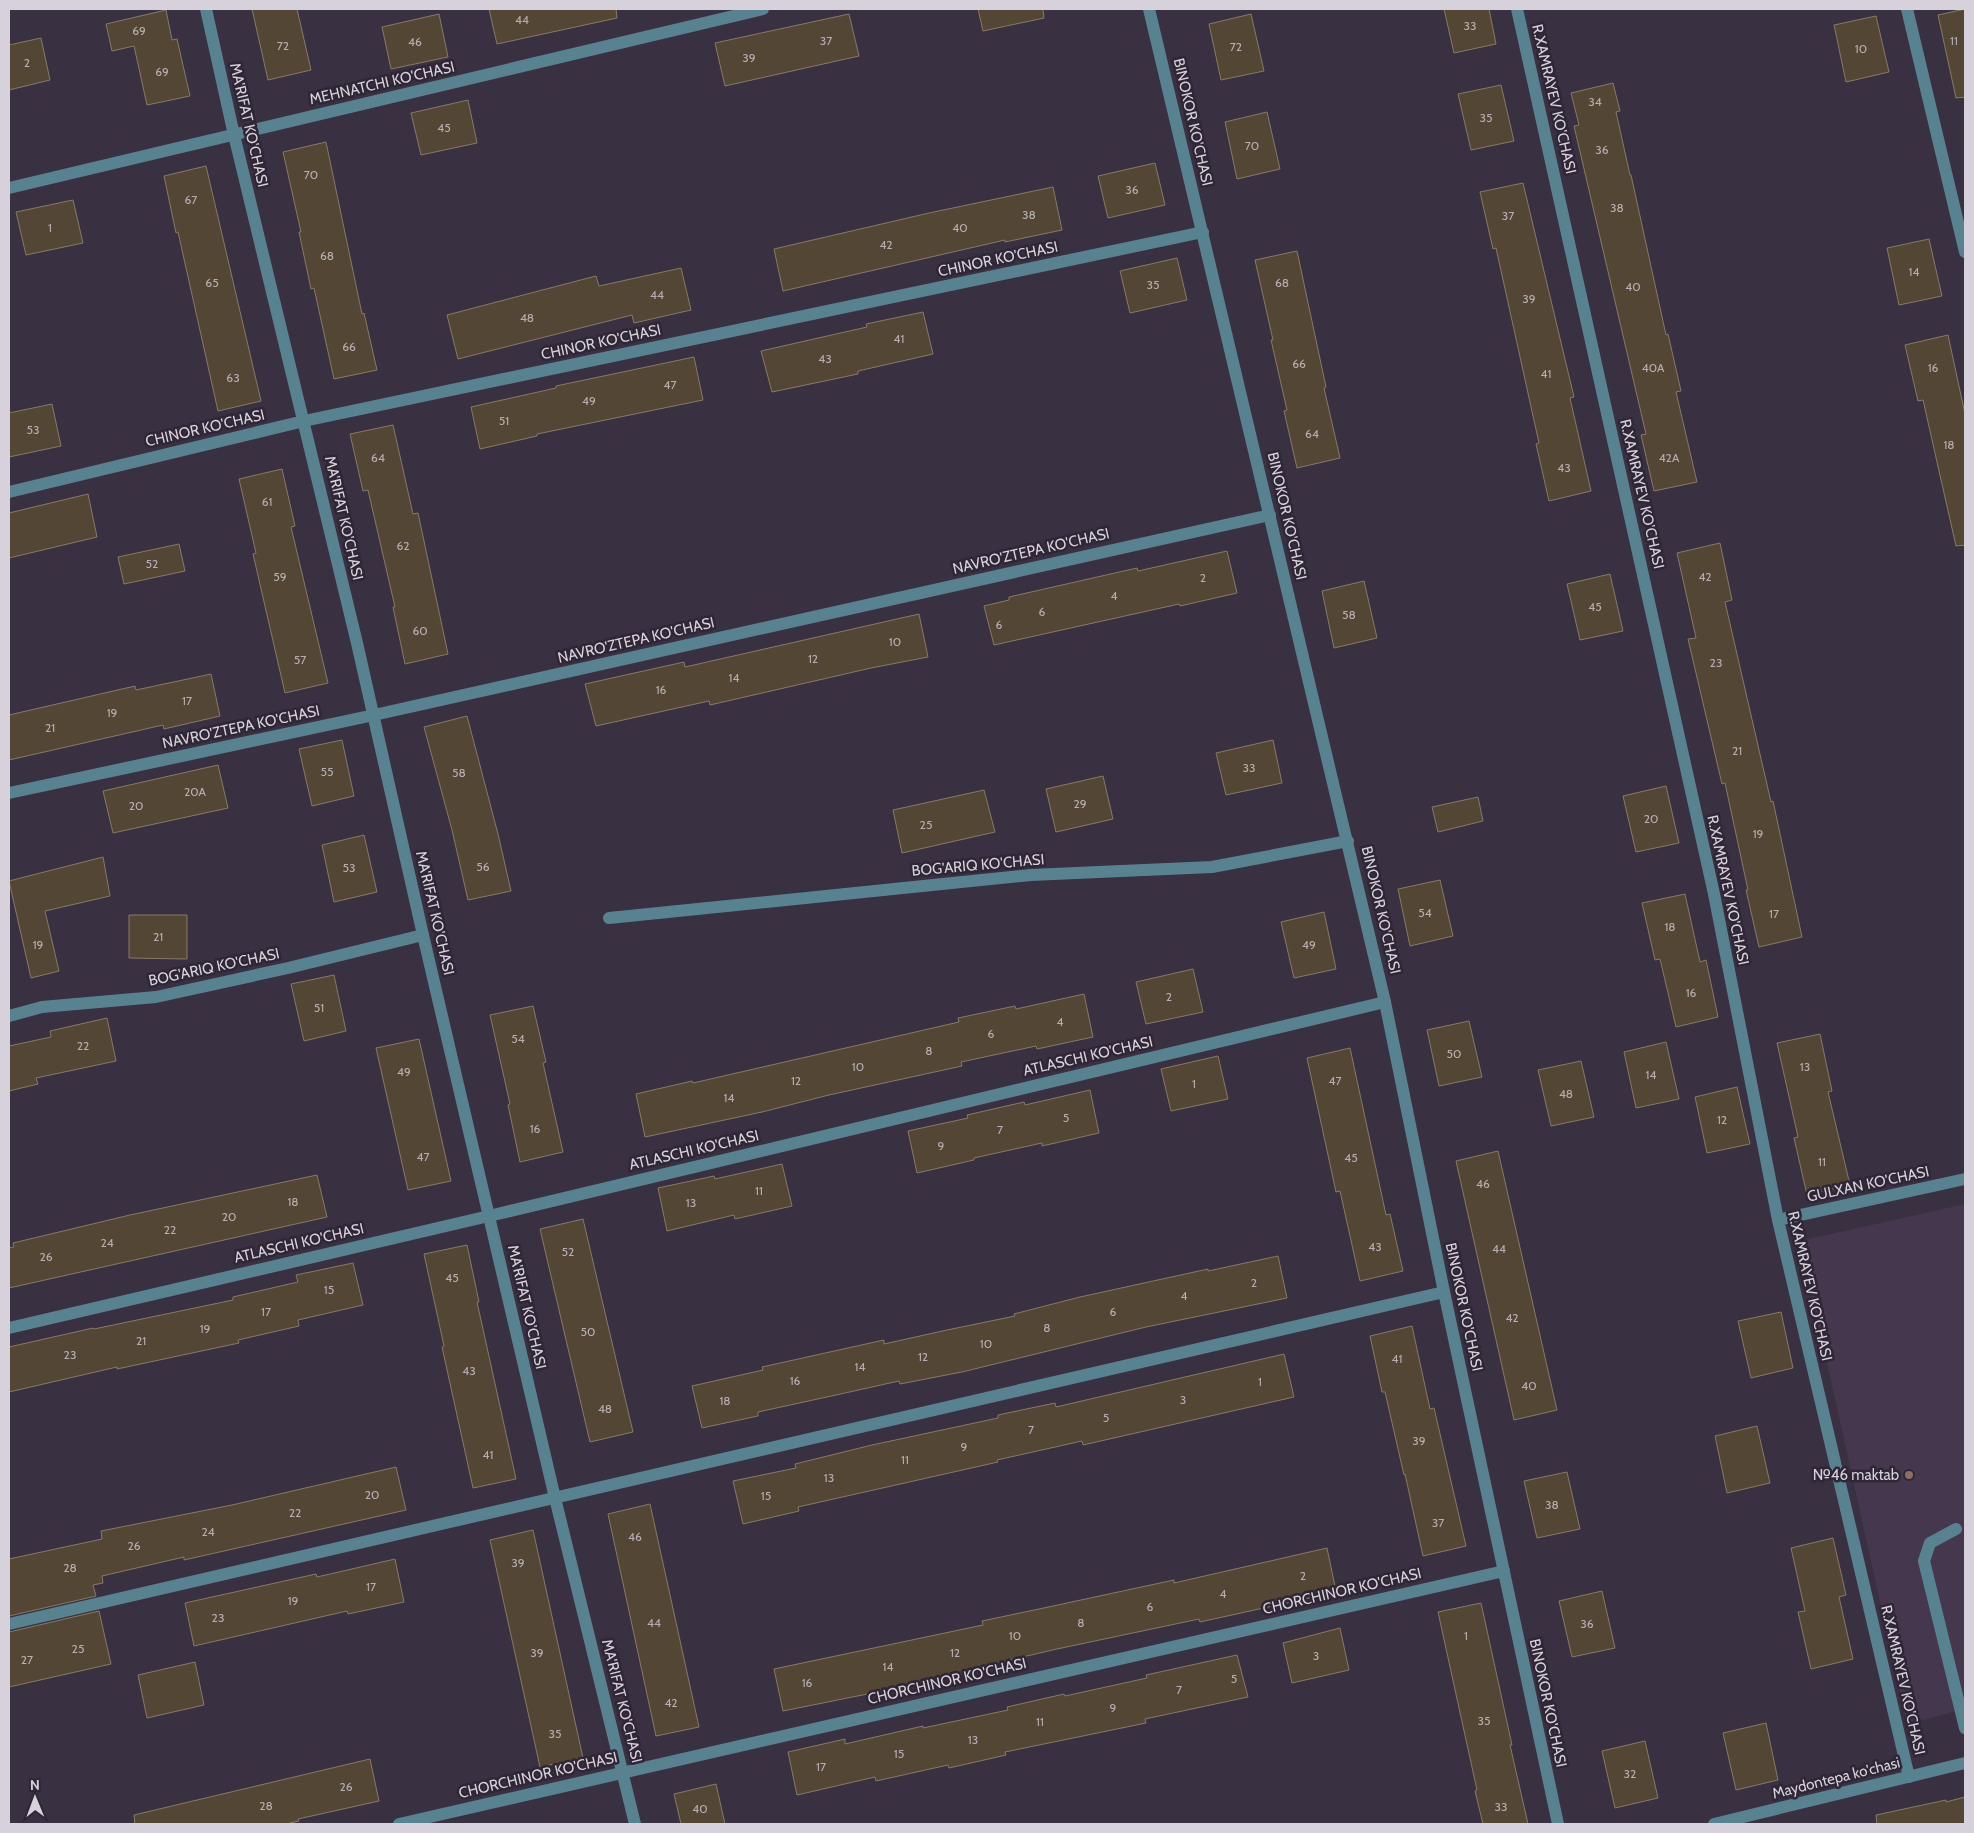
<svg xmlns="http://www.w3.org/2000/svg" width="1974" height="1833" font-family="Cabin,sans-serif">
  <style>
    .built { fill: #44374e }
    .building { fill: #534635; stroke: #887a68 }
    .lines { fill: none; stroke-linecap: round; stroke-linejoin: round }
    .minor { stroke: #598291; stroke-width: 12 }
    .education-dot { fill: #8d6e63; stroke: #2f2636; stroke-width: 2 }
    .labels { text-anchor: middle; stroke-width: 5; stroke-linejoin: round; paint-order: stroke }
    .number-label { font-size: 12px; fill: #b6aeb2 }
    .street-label { font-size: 15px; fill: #d7d1dc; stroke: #2f2636 }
    .poi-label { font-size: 15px; fill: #d7d1dc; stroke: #2f2636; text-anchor: end }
  </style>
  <rect width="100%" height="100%" fill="#393041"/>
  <!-- built -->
  <path class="built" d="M1965,1204V1709L1907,1724L1800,1241Z"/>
  <!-- building -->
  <g class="building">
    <path d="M252,9H297L311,70L268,80Z"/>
    <path d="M489,9H616L617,18L497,44Z"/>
    <path d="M978,9H1043L1044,18L983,31Z"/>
    <path d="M1444,9H1489L1496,44L1454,53Z"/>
    <path d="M1965,9V97L1956,98L1938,15Z"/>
    <path d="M166,10L172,40L177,39L190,96L147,105L134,46L112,51L106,24Z"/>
    <path d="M439,14L448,57L391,69L382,27Z"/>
    <path d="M849,14L859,56L725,86L715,43Z"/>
    <path d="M1251,14L1264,71L1221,80L1209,24Z"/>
    <path d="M1876,16L1889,72L1846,82L1834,25Z"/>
    <path d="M41,38L50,80L9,90V45Z"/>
    <path d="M1613,83L1620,111L1616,112L1630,175H1631L1666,335L1668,334L1681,391L1676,392L1697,482L1654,491L1641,435L1646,434L1574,126L1579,125L1571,93Z"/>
    <path d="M1501,85L1514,141L1471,150L1458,94Z"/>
    <path d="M468,100L477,143L421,155L411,113Z"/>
    <path d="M1267,112L1280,169L1237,179L1225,122Z"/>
    <path d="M326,142L362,314L364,313L377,370L334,379L314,288L311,289L299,232H301L283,152Z"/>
    <path d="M1155,163L1165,205L1108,218L1098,176Z"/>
    <path d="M206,166L261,401L218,411L178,232L176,233L164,176Z"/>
    <path d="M1523,183L1574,397L1570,398L1591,491L1549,501L1536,444L1539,443L1496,248L1493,249L1480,192Z"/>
    <path d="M1053,187L1062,230L1005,242V240L783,291L774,249L929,213Z"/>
    <path d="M73,200L83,243L26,255L16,212Z"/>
    <path d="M1929,239L1942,296L1899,305L1887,248Z"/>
    <path d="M1297,251L1326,387L1324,388L1340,458L1297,468L1284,411L1287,410L1271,340H1273L1255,260Z"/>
    <path d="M1177,258L1187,300L1130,313L1120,271Z"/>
    <path d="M681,268L691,310L634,323L632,315L458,359L447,315L596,276L599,286Z"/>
    <path d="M923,312L933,354L858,371V374L772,392L761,351L867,327L866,324Z"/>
    <path d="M1948,335L1965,414V545L1956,546L1923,400L1918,401L1905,345Z"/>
    <path d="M694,357L703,400L537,434V436L480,449L471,407L556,388V386Z"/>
    <path d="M52,404L61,446L9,457V413Z"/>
    <path d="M393,425L413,514L418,513L448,654L405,664L393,607H395L368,490L363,491L350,434Z"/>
    <path d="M282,469L295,526L291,527L328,683L285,693L253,554L256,553L239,479Z"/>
    <path d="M88,494L97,537L9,558V513Z"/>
    <path d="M1720,543L1732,600L1725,602L1771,802L1773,801L1802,937L1759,947L1746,890H1748L1725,783L1722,784L1688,639L1696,638L1677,553Z"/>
    <path d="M179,544L185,571L124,584L118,557Z"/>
    <path d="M1227,551L1237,593L1180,606L1179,604L994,645L984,606L1009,600V597L1137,568L1138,571Z"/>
    <path d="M1610,574L1623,631L1580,640L1567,584Z"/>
    <path d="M1364,581L1377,638L1334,648L1322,591Z"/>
    <path d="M919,614L928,657L871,668L710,705L709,701L596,726L585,684L684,662L685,667Z"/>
    <path d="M211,674L220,716L164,729L163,725L9,760V715L135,686L136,690Z"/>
    <path d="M467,716L498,834L511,891L468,900L452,830L424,727Z"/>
    <path d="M342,740L354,796L312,806L299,749Z"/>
    <path d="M1273,740L1282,783L1226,795L1216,753Z"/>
    <path d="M218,765L228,808L113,833L103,791Z"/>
    <path d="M1103,776L1113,819L1056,832L1046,789Z"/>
    <path d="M1666,786L1679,843L1636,852L1623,796Z"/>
    <path d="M984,790L995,832L902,853L893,810Z"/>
    <path d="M1478,797L1483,821L1438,832L1432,807Z"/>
    <path d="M364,835L377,892L334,902L322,845Z"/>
    <path d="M103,857L110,896L45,911L59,971L31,978L9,881Z"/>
    <path d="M1440,880L1453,936L1410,946L1398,889Z"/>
    <path d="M1685,894L1700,962L1706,960L1718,1017L1676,1027L1660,959L1655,960L1642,903Z"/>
    <path d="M1324,912L1336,969L1294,978L1281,922Z"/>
    <path d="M129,915H187V959L129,958Z"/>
    <path d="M1193,969L1203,1012L1146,1024L1136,982Z"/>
    <path d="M334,975L346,1031L304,1041L291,984Z"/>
    <path d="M1084,994L1093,1037L1037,1049L1036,1046L961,1062L962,1066L829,1095L762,1112L645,1137L636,1094L692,1081L693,1083L959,1022L958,1018L1015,1006L1016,1009Z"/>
    <path d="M533,1006L546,1062L543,1063L563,1152L520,1162L508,1105L510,1104L490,1015Z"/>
    <path d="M107,1018L116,1061L36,1078L38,1084L9,1091V1046L51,1037L50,1031Z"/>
    <path d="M1469,1021L1482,1077L1439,1086L1427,1030Z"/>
    <path d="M1820,1034L1832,1091L1828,1092L1850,1185L1807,1195L1794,1138L1798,1137L1777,1043Z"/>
    <path d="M419,1039L451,1181L408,1190L376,1048Z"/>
    <path d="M1666,1042L1679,1099L1636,1108L1624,1052Z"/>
    <path d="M1350,1048L1386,1215L1390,1214L1403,1271L1360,1281L1340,1191L1336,1192L1307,1058Z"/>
    <path d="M1218,1056L1228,1099L1171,1111L1161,1069Z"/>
    <path d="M1581,1061L1594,1117L1551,1126L1538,1070Z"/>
    <path d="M1737,1087L1750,1144L1707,1153L1695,1097Z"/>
    <path d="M1090,1090L1099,1133L1042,1146V1143L974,1158V1160L917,1173L908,1131L968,1118L967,1115L1024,1102L1025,1105Z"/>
    <path d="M1498,1151L1557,1410L1514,1420L1456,1161Z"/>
    <path d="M782,1164L792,1206L735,1219L734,1215L667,1231L658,1188L714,1176L715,1179Z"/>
    <path d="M317,1175L327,1217L9,1288V1248L14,1247L13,1243L130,1215Z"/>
    <path d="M583,1219L633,1432L590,1442L540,1229Z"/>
    <path d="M467,1245L479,1302H477L516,1479L473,1488L442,1347L444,1346L424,1254Z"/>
    <path d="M1278,1256L1287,1298L1146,1327L962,1372L900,1384L899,1381L836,1395L758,1412V1416L702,1428L692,1386L763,1370L762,1367L884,1340V1344L947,1330L1015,1316L1014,1314L1080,1297L1208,1269V1271Z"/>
    <path d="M353,1263L363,1305L298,1320L299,1326L238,1340L239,1343L117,1369V1367L9,1392V1347L93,1328L94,1329L233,1300V1297L298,1282L296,1275Z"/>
    <path d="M1781,1312L1793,1368L1751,1378L1738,1321Z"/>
    <path d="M1412,1326L1430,1409L1434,1408L1466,1546L1423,1556L1405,1474L1404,1475L1385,1392H1382L1370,1336Z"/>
    <path d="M1284,1354L1294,1397L1083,1445L1082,1441L997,1460L998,1462L798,1507L799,1511L743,1524L733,1481L796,1468L795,1464L872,1445L998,1418V1415L1055,1403L1056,1407Z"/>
    <path d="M1757,1426L1770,1483L1727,1493L1715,1436Z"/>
    <path d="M396,1467L406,1510L184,1560V1557L102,1576L103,1583L93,1585L96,1596L9,1616V1559L102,1539L101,1531L232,1505Z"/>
    <path d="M1567,1472L1580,1529L1537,1538L1524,1481Z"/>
    <path d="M650,1504L699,1727L656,1736L608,1514Z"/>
    <path d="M533,1530L583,1758L540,1767L490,1540Z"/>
    <path d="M1833,1538L1846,1595L1839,1597L1853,1659L1811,1669L1798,1612L1805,1611L1791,1548Z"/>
    <path d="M1327,1548L1336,1591L1332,1593L1200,1622L1199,1619L1057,1649L988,1665V1668L932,1681L783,1711L774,1669L983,1625L982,1621L1039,1609L1174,1580V1583Z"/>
    <path d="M395,1559L404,1602L348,1614L347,1611L194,1646L185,1603L316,1574L317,1577Z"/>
    <path d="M1602,1591L1615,1648L1572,1657L1559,1601Z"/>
    <path d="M1481,1603L1512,1745H1510L1528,1824H1483L1475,1791L1477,1790L1438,1612Z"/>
    <path d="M99,1611L111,1664L9,1687V1632Z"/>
    <path d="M1340,1628L1349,1670L1292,1683L1283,1643Z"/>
    <path d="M1237,1655L1248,1697L1145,1719L1146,1723L1005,1752L1006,1755L949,1768L948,1765L876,1781L875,1777L797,1795L788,1752L845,1739V1744L923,1726V1728L1008,1710L1007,1707L1064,1694L1065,1696L1147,1678L1146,1675Z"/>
    <path d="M195,1662L204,1705L147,1718L138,1675Z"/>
    <path d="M1766,1723L1778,1780L1736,1790L1723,1733Z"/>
    <path d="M1645,1741L1658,1798L1615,1808L1602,1751Z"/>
    <path d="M370,1759L379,1801L298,1819L299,1821L286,1824H135L134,1815Z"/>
    <path d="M716,1784L725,1824H681L674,1794Z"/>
    <path d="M1965,1797V1824H1877L1876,1815L1946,1800V1802Z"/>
  </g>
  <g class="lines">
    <!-- minor -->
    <g class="minor">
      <path d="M206,9L234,135L357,643L423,935L555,1498L635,1824"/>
      <path d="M1149,9L1385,1002L1444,1292L1558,1824"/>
      <path d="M1517,9L1714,894L1778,1220L1909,1777"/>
      <path d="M1907,9L1965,252"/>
      <path d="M9,188L763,9"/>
      <path d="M9,492L304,421L1203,232"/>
      <path d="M9,793L374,715L1270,515"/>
      <path d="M609,918L1031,875L1212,867L1348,841"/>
      <path d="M9,1016L42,1007L156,997L288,968L423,935"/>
      <path d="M1778,1220L1965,1179"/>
      <path d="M9,1328L489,1216L1385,1002"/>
      <path d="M1956,1529L1930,1543L1924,1561L1965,1728"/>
      <path d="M9,1624L1444,1292"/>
      <path d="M399,1824L1504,1571"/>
      <path d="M1714,1824L1965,1763"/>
    </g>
  </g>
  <!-- markers -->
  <circle class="education-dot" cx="1909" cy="1475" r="5"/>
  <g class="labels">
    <!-- number labels -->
    <g class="number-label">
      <text x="522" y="24">44</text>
      <text x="1470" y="30">33</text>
      <text x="139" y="35">69</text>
      <text x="826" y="45">37</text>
      <text x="1954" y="45">11</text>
      <text x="415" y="46">46</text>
      <text x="283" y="50">72</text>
      <text x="1236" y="51">72</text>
      <text x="1861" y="53">10</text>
      <text x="749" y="62">39</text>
      <text x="27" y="67">2</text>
      <text x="162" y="76">69</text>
      <text x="1595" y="106">34</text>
      <text x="1486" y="122">35</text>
      <text x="444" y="132">45</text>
      <text x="1252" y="150">70</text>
      <text x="1602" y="154">36</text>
      <text x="311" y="179">70</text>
      <text x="1132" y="194">36</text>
      <text x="191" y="204">67</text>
      <text x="1617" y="212">38</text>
      <text x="1029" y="219">38</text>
      <text x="1508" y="220">37</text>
      <text x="50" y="232">1</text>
      <text x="960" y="232">40</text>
      <text x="886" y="249">42</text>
      <text x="327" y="260">68</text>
      <text x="1914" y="276">14</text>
      <text x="212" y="287">65</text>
      <text x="1282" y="287">68</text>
      <text x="1153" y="289">35</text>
      <text x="1633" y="291">40</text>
      <text x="657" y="299">44</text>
      <text x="1529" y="303">39</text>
      <text x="527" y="322">48</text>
      <text x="899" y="343">41</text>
      <text x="349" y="351">66</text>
      <text x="825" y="363">43</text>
      <text x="1299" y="368">66</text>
      <text x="1653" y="372">40A</text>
      <text x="1933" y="372">16</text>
      <text x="1546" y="378">41</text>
      <text x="233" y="382">63</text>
      <text x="670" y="389">47</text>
      <text x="589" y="405">49</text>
      <text x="504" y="425">51</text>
      <text x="33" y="434">53</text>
      <text x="1312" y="438">64</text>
      <text x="1949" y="449">18</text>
      <text x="378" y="462">64</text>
      <text x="1669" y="462">42A</text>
      <text x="1564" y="472">43</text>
      <text x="267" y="506">61</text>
      <text x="403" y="550">62</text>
      <text x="152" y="568">52</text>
      <text x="280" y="581">59</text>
      <text x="1705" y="581">42</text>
      <text x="1203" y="582">2</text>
      <text x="1114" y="600">4</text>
      <text x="1595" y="611">45</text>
      <text x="1042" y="616">6</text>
      <text x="1349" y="619">58</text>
      <text x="999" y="629">6</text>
      <text x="420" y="635">60</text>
      <text x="895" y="646">10</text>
      <text x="813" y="663">12</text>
      <text x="300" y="664">57</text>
      <text x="1716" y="667">23</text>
      <text x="734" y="682">14</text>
      <text x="661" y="694">16</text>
      <text x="187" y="705">17</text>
      <text x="112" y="717">19</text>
      <text x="50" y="732">21</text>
      <text x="1737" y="755">21</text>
      <text x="1249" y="772">33</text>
      <text x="327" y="776">55</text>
      <text x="459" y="777">58</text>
      <text x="195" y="796">20A</text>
      <text x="1080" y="808">29</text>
      <text x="136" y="810">20</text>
      <text x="1651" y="823">20</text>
      <text x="926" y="829">25</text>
      <text x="1758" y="838">19</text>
      <text x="483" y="871">56</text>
      <text x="349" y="872">53</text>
      <text x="1425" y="917">54</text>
      <text x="1774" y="918">17</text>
      <text x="1670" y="931">18</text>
      <text x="158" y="941">21</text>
      <text x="38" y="949">19</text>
      <text x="1309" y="949">49</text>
      <text x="1691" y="997">16</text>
      <text x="1169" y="1001">2</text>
      <text x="319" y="1012">51</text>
      <text x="1060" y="1026">4</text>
      <text x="991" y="1038">6</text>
      <text x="518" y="1043">54</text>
      <text x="83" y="1050">22</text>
      <text x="929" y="1055">8</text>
      <text x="1454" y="1058">50</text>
      <text x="858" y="1071">10</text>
      <text x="1805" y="1071">13</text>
      <text x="404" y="1076">49</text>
      <text x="1651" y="1079">14</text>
      <text x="796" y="1085">12</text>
      <text x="1335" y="1085">47</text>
      <text x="1194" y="1088">1</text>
      <text x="1566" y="1098">48</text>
      <text x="729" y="1102">14</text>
      <text x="1066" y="1122">5</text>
      <text x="1722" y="1124">12</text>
      <text x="535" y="1133">16</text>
      <text x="1000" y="1134">7</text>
      <text x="941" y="1150">9</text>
      <text x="423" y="1161">47</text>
      <text x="1351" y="1162">45</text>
      <text x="1822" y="1166">11</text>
      <text x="1483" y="1188">46</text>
      <text x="759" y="1195">11</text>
      <text x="293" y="1206">18</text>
      <text x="691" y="1207">13</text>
      <text x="229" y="1221">20</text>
      <text x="170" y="1234">22</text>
      <text x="107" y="1247">24</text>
      <text x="1375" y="1251">43</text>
      <text x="1499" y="1253">44</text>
      <text x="568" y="1256">52</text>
      <text x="46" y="1261">26</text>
      <text x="452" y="1282">45</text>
      <text x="1254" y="1287">2</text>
      <text x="329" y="1294">15</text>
      <text x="1184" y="1300">4</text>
      <text x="266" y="1316">17</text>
      <text x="1113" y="1316">6</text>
      <text x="1512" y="1322">42</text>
      <text x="1047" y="1332">8</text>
      <text x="205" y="1333">19</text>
      <text x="588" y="1336">50</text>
      <text x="141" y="1345">21</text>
      <text x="986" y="1348">10</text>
      <text x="70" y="1359">23</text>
      <text x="923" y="1361">12</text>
      <text x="1397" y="1363">41</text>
      <text x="860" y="1371">14</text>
      <text x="469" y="1375">43</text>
      <text x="795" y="1385">16</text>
      <text x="1260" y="1386">1</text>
      <text x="1529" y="1390">40</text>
      <text x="1183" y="1404">3</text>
      <text x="725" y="1405">18</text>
      <text x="605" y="1413">48</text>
      <text x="1106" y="1422">5</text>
      <text x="1031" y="1434">7</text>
      <text x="1419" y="1445">39</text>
      <text x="964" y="1451">9</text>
      <text x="488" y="1459">41</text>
      <text x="905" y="1464">11</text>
      <text x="829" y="1482">13</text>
      <text x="372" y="1499">20</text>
      <text x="766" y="1500">15</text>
      <text x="1552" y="1509">38</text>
      <text x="295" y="1517">22</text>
      <text x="1438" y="1527">37</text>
      <text x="208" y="1536">24</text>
      <text x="635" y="1541">46</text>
      <text x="134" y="1550">26</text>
      <text x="518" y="1567">39</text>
      <text x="70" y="1572">28</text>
      <text x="1303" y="1580">2</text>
      <text x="371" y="1591">17</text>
      <text x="1223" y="1598">4</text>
      <text x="293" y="1605">19</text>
      <text x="1150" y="1611">6</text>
      <text x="218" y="1622">23</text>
      <text x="654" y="1627">44</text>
      <text x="1081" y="1627">8</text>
      <text x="1587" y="1628">36</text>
      <text x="1015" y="1640">10</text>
      <text x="1466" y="1640">1</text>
      <text x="78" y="1653">25</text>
      <text x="537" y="1657">39</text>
      <text x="955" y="1657">12</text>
      <text x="1316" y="1660">3</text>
      <text x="27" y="1664">27</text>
      <text x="888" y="1671">14</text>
      <text x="1234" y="1683">5</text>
      <text x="807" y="1687">16</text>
      <text x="1179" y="1694">7</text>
      <text x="671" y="1707">42</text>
      <text x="1113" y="1712">9</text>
      <text x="1484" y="1725">35</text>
      <text x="1040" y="1726">11</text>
      <text x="555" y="1738">35</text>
      <text x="973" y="1744">13</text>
      <text x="899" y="1758">15</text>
      <text x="821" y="1771">17</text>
      <text x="1630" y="1778">32</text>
      <text x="346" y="1791">26</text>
      <text x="266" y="1810">28</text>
      <text x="1501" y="1811">33</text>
      <text x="700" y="1813">40</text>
    </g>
    <!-- street labels -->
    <g class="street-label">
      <text transform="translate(382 83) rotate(-13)" y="5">MEHNATCHI KO'CHASI</text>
      <text transform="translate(1554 99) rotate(77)" y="5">R.XAMRAYEV KO'CHASI</text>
      <text transform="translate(1193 122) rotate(77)" y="5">BINOKOR KO'CHASI</text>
      <text transform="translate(249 125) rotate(77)" y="5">MA'RIFAT KO'CHASI</text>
      <text transform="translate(998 259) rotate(-12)" y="5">CHINOR KO'CHASI</text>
      <text transform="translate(601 342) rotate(-12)" y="5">CHINOR KO'CHASI</text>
      <text transform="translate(205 428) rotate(-13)" y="5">CHINOR KO'CHASI</text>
      <text transform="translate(1642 494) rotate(77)" y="5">R.XAMRAYEV KO'CHASI</text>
      <text transform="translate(1287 516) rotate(77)" y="5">BINOKOR KO'CHASI</text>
      <text transform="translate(344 518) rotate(77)" y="5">MA'RIFAT KO'CHASI</text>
      <text transform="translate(1031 551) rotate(-13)" y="5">NAVRO'ZTEPA KO'CHASI</text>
      <text transform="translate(636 640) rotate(-13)" y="5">NAVRO'ZTEPA KO'CHASI</text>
      <text transform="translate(241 727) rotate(-12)" y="5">NAVRO'ZTEPA KO'CHASI</text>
      <text transform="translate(978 865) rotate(-5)" y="5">BOG'ARIQ KO'CHASI</text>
      <text transform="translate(1728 890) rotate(78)" y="5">R.XAMRAYEV KO'CHASI</text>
      <text transform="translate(1381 910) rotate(77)" y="5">BINOKOR KO'CHASI</text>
      <text transform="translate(435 913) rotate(77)" y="5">MA'RIFAT KO'CHASI</text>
      <text transform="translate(214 967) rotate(-12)" y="5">BOG'ARIQ KO'CHASI</text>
      <text transform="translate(1088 1056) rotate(-13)" y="5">ATLASCHI KO'CHASI</text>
      <text transform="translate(694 1150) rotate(-13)" y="5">ATLASCHI KO'CHASI</text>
      <text transform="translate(1868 1184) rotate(-12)" y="5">GULXAN KO'CHASI</text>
      <text transform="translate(299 1243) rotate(-13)" y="5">ATLASCHI KO'CHASI</text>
      <text transform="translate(1810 1286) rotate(77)" y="5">R.XAMRAYEV KO'CHASI</text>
      <text transform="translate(527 1307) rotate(77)" y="5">MA'RIFAT KO'CHASI</text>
      <text transform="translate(1464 1307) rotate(78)" y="5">BINOKOR KO'CHASI</text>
      <text transform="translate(1342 1591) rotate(-13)" y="5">CHORCHINOR KO'CHASI</text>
      <text transform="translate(1903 1680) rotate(77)" y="5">R.XAMRAYEV KO'CHASI</text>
      <text transform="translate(947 1681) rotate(-13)" y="5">CHORCHINOR KO'CHASI</text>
      <text transform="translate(622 1701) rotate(76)" y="5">MA'RIFAT KO'CHASI</text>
      <text transform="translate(1548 1703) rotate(78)" y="5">BINOKOR KO'CHASI</text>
      <text transform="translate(538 1775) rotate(-13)" y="5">CHORCHINOR KO'CHASI</text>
      <text transform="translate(1836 1778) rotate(-14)" y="5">Maydontepa ko'chasi</text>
    </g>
    <!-- poi labels -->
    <g class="poi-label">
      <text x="1899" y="1480">№46 maktab</text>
    </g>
  </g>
  <!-- border -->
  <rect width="1974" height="1833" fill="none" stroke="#d7d1dc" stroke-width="20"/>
  <!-- north arrow -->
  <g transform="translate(35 1798) rotate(359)" stroke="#2f2636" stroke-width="4" paint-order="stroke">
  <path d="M0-4L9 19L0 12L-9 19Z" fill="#d7d1dc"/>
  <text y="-8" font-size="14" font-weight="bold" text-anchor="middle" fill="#d7d1dc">N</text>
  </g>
</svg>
